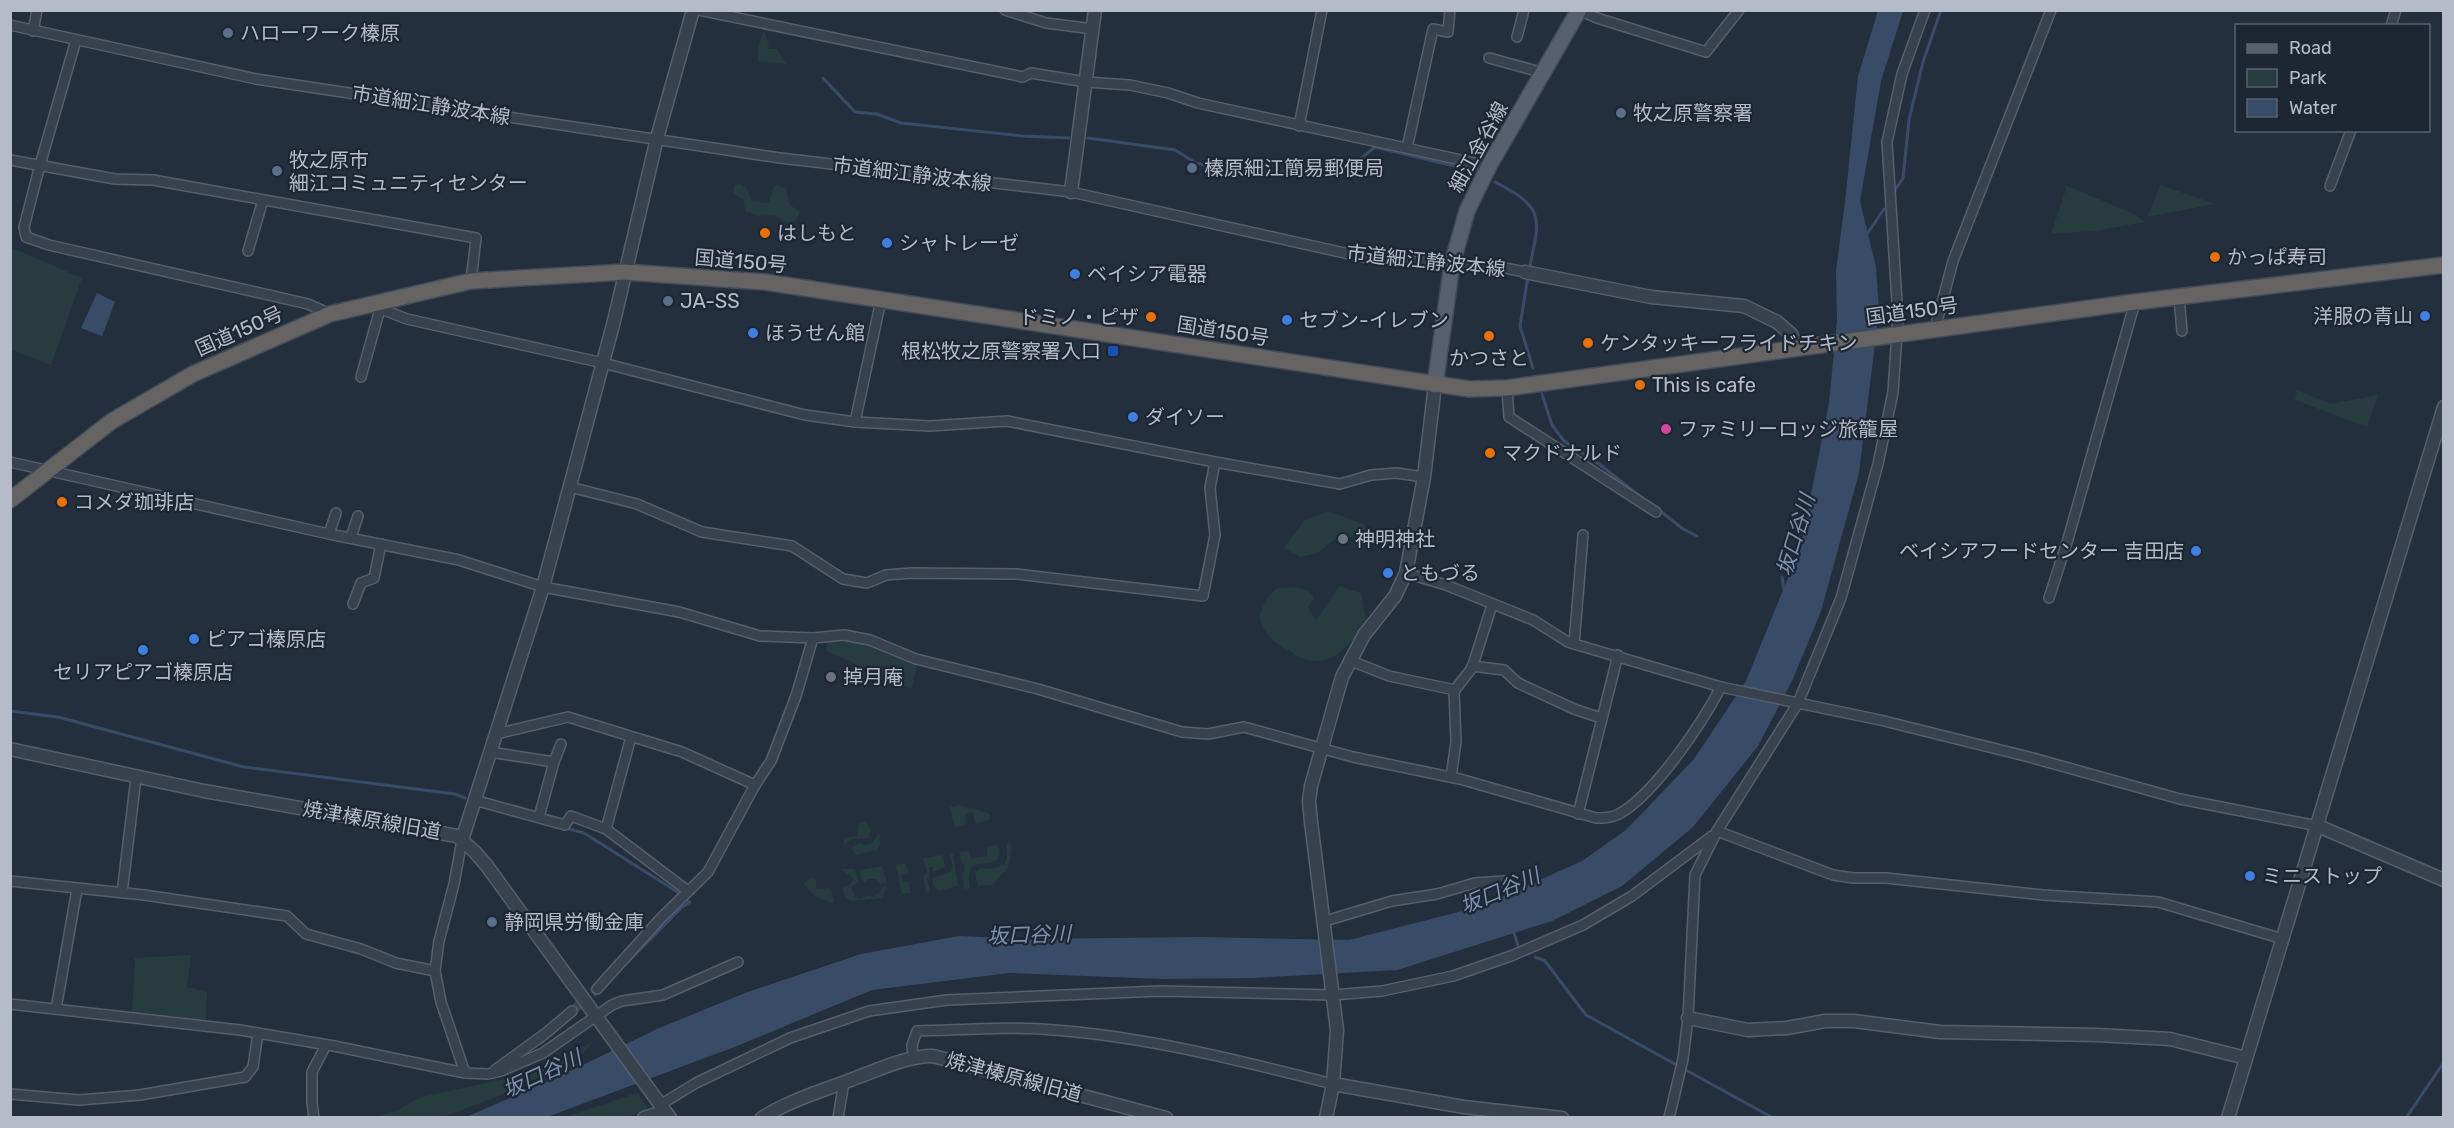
<svg xmlns="http://www.w3.org/2000/svg" width="2454" height="1128" font-family="Rubik,'Noto Sans JP',sans-serif">
  <style>
    .green { fill: #263c3f }
    .water { fill: #394c67 }
    .lines { fill: none; stroke-linecap: round; stroke-linejoin: round }
    .stream { stroke: #394c67; stroke-width: 3 }
    .minor-tunnel { stroke: #3a4453; stroke-width: 9; stroke-dasharray: 9 4.5; stroke-linecap: butt }
    .minor-casing { stroke: #565f6c; stroke-width: 12 }
    .tertiary-casing { stroke: #565f6c; stroke-width: 15 }
    .primary-casing { stroke: #414a57; stroke-width: 18 }
    .trunk-casing { stroke: #434c59; stroke-width: 18 }
    .minor { stroke: #38414e; stroke-width: 9 }
    .tertiary { stroke: #38414e; stroke-width: 12 }
    .primary { stroke: #56606e; stroke-width: 15 }
    .trunk { stroke: #656462; stroke-width: 15 }
    .service-dot { fill: #5c6f8a; stroke: #1d2633; stroke-width: 2 }
    .food-dot { fill: #e8710a; stroke: #1d2633; stroke-width: 2 }
    .shop-dot { fill: #3f7fe0; stroke: #1d2633; stroke-width: 2 }
    .transit-dot { fill: #1a4fb4; stroke: #1d2633; stroke-width: 2 }
    .hotel-dot { fill: #d1479c; stroke: #1d2633; stroke-width: 2 }
    .worship-dot { fill: #6b7280; stroke: #1d2633; stroke-width: 2 }
    .labels { text-anchor: middle; stroke-width: 4.5; stroke-linejoin: round; paint-order: stroke }
    .poi-label { font-size: 20px; fill: #b4bcc9; stroke: #1d2633; text-anchor: start }
    .street-label { font-size: 20px; fill: #b4bcc9; stroke: #1d2633 }
    .water-label { font-size: 21px; font-style: italic; fill: #7c92b1; stroke: #1d2633 }
  </style>
  <rect width="100%" height="100%" fill="#242f3e"/>
  <!-- green -->
  <g class="green">
    <path d="M764,30L769,46L767,49H777L786,64L758,61V47Z"/>
    <path d="M741,184L748,190L751,201L769,203L774,185L786,188L790,205L800,212L796,221L787,223L774,215L760,216L745,211L744,200L734,194V185Z"/>
    <path d="M2161,185L2215,204L2147,217Z"/>
    <path d="M2067,186L2134,214L2145,222L2094,231L2051,234Z"/>
    <path d="M10,247L82,278L51,365L11,350Z"/>
    <path d="M2297,390L2330,404L2378,395L2367,427L2295,400Z"/>
    <path d="M1328,511L1364,524L1372,533L1373,540L1351,537L1334,540L1317,553L1300,557L1284,548L1305,520Z"/>
    <path d="M1339,586L1361,593L1366,620C1354,641 1333,669 1304,659C1299,658 1293,653 1288,650C1271,641 1265,635 1259,616L1266,599L1277,588C1289,588 1309,584 1314,599L1308,607L1316,621Z"/>
    <path d="M829,641L866,642L918,664L911,689L825,650Z"/>
    <path d="M960,805L988,813L990,815L989,820L976,823L972,813L966,814L965,825L955,828L950,807Z"/>
    <path d="M866,821L871,832L868,838L853,839L844,845V838L857,836L859,823Z"/>
    <path d="M877,835H880V844L877,850L855,855L852,847L860,843L866,845L873,843Z"/>
    <path d="M1010,843L1012,846L1008,868L992,885L978,886L975,872L981,868L991,869L1004,865L1007,858V844Z"/>
    <path d="M997,845L1000,850L998,859C979,869 965,855 970,888L964,889L962,872L965,871L964,864L961,863L960,852L969,851L971,859L987,856V847Z"/>
    <path d="M953,854L958,886L939,891L933,886V878C949,871 956,877 950,855Z"/>
    <path d="M943,855L945,867L932,872L933,867L929,868L930,875L927,879L930,892H926L923,877L927,872L923,858Z"/>
    <path d="M906,863L908,872L901,875L903,882H909L911,893L902,894L896,865Z"/>
    <path d="M882,866L887,883L881,884L876,879H868L865,882L861,880L860,870Z"/>
    <path d="M841,869H855L858,882L851,887L855,897L859,899L869,895L872,897L879,893L882,887L887,886L883,898L851,901C844,898 842,894 843,887L850,885L854,879Z"/>
    <path d="M811,877L815,878L817,889L831,888L834,903C820,900 811,895 804,883Z"/>
    <path d="M191,955L187,987L207,992L206,1021L132,1014L135,958Z"/>
    <path d="M594,1041L577,1061L491,1099L443,1117H376L398,1110L421,1097L529,1074Z"/>
    <path d="M637,1093L649,1110L627,1117L562,1118Z"/>
  </g>
  <!-- water -->
  <g class="water">
    <path d="M1878,11H1903L1881,81L1860,201L1876,267L1879,311L1859,473L1821,611L1793,679L1758,746L1693,827L1622,886L1552,921L1397,970L1253,978L1163,979L1009,973L872,990L737,1046L547,1117L464,1118L558,1077L657,1029L745,993L861,954L959,936L1024,939L1201,937L1349,940L1482,906L1582,861L1626,830L1694,759L1746,681L1801,546L1829,403L1837,321L1836,271L1845,202L1858,76Z"/>
    <path d="M97,293L115,302L102,336L81,328Z"/>
  </g>
  <g class="lines">
    <!-- stream -->
    <g class="stream">
      <path d="M823,78L855,112L877,114L901,123L1022,136L1069,138"/>
      <path d="M1088,138L1175,150L1196,163L1225,170L1275,173L1354,164L1375,147L1471,170"/>
      <path d="M1495,182C1546,208 1540,218 1529,270"/>
      <path d="M1893,193L1903,178L1909,120L1923,62L1941,10"/>
      <path d="M1865,237L1884,209"/>
      <path d="M1528,276L1520,326L1533,368"/>
      <path d="M1542,394L1552,425L1564,441L1599,464L1646,501"/>
      <path d="M1659,510L1683,529L1697,536"/>
      <path d="M1782,577L1784,590"/>
      <path d="M10,711L58,717L244,767L455,794L465,798"/>
      <path d="M565,828L584,833L679,893"/>
      <path d="M1512,932L1514,933L1519,949"/>
      <path d="M1535,957L1545,961L1586,1015L1773,1118"/>
      <path d="M628,962L681,908L690,902L686,900"/>
      <path d="M574,1014L584,1004"/>
      <path d="M541,1043L567,1021"/>
      <path d="M524,1092L547,1074"/>
      <path d="M2406,1118L2444,1062"/>
    </g>
    <!-- minor-tunnel -->
    <path class="minor-tunnel" d="M572,1011L597,989"/>
    <!-- minor casing -->
    <g class="minor-casing">
      <g id="minor">
        <path d="M699,10L1023,77L1031,73L1086,82L1130,85L1168,93L1198,103L1489,166"/>
        <path d="M1005,10L1046,23L1093,29"/>
        <path d="M1579,10L1597,18L1706,52L1739,10"/>
        <path d="M10,25L256,79L780,158L1071,192L1367,258L1505,268L1525,272"/>
        <path d="M2391,26L2396,10"/>
        <path d="M33,31L37,10"/>
        <path d="M1517,37L1524,10"/>
        <path d="M76,40L40,165L24,227L26,237L49,245L308,304L330,314"/>
        <path d="M1489,58L1544,73"/>
        <path d="M1299,126L1322,10"/>
        <path d="M1407,148L1433,29L1448,32L1450,10"/>
        <path d="M10,160L115,179L153,180L476,238L471,281"/>
        <path d="M2330,186L2351,130"/>
        <path d="M248,251L263,200"/>
        <path d="M2179,297L2182,331"/>
        <path d="M371,305L407,319L603,363L805,415L855,422L930,426L1007,421L1215,462L1340,484L1371,475L1396,473L1424,477"/>
        <path d="M1935,329L1953,261L2051,10"/>
        <path d="M361,377L380,309"/>
        <path d="M1507,388L1509,417L1656,512"/>
        <path d="M855,422L881,300"/>
        <path d="M10,462L329,534L459,560L543,587L679,612L760,636L813,638L844,635L870,640L916,659L1038,689L1182,732L1208,734L1244,727L1353,757L1460,779L1596,818C1604,818 1611,818 1619,814C1655,794 1702,723 1721,687"/>
        <path d="M570,487L637,504L702,532L792,546L843,579L867,583L886,575L911,573L1016,574L1203,596L1215,535L1210,488L1215,462"/>
        <path d="M329,534L336,513"/>
        <path d="M351,537L358,516"/>
        <path d="M1406,573L1446,585L1533,620L1568,642L1581,646L1721,687L1880,720L2029,757L2180,799L2318,826"/>
        <path d="M2049,598L2068,539L2135,302"/>
        <path d="M353,604L361,583L374,578L381,544"/>
        <path d="M1574,644L1583,535"/>
        <path d="M1349,660L1389,676L1455,690"/>
        <path d="M1472,666L1504,670L1518,683L1574,709L1601,718"/>
        <path d="M496,734L568,717L682,752L755,785"/>
        <path d="M490,752L554,762L561,744"/>
        <path d="M1451,777L1456,742L1454,691L1472,668L1492,605"/>
        <path d="M474,800L565,825L571,816L606,829L688,891"/>
        <path d="M1578,814L1618,655"/>
        <path d="M539,817L554,762"/>
        <path d="M606,829L631,737"/>
        <path d="M1717,831L1833,875L1853,878H1886L2043,895L2158,902L2283,939"/>
        <path d="M462,840L454,884L439,941L435,971L441,1002L465,1073"/>
        <path d="M10,881L144,895L287,916L306,934L361,949L396,963L435,971"/>
        <path d="M122,893L136,778"/>
        <path d="M1325,921L1392,901L1437,894L1475,883L1504,881"/>
        <path d="M597,989L661,918L708,872L755,785L771,761L796,696L813,638"/>
        <path d="M10,1004L240,1030L334,1046L465,1073L488,1074L501,1071L543,1053L612,1005L622,1001L663,995L738,962"/>
        <path d="M56,1009L77,889"/>
        <path d="M913,1058L912,1045L917,1031C962,1030 1009,1026 1054,1030C1148,1037 1242,1061 1333,1084"/>
        <path d="M495,1070L546,1033L572,1011"/>
        <path d="M10,1094L79,1100L140,1095L245,1077L253,1067L258,1033"/>
        <path d="M660,1105L696,1083L790,1038L869,1011L947,1000L1161,991L1333,995L1382,991L1453,976L1511,956L1583,925L1632,896L1712,836"/>
        <path d="M314,1118L312,1103V1072L326,1045"/>
        <path d="M838,1118L844,1082"/>
        <path d="M1669,1118L1683,1059L1688,1018L1695,875L1717,831L1798,703L1841,598L1878,464L1893,392L1898,318L1887,142L1902,74L1925,10"/>
      </g>
    </g>
    <!-- tertiary casing -->
    <g class="tertiary-casing">
      <g id="tertiary">
        <path d="M1071,192L1095,10"/>
        <path d="M1525,272L1651,297L1744,306L1777,322L1791,334L1797,347"/>
        <path d="M10,749L204,791L457,836L475,852L487,866L670,1118"/>
        <path d="M2318,826L2444,880"/>
        <path d="M462,840L543,587L614,321L657,138L693,10"/>
        <path d="M1688,1018L1748,1030L1787,1028L1825,1021H1854L1940,1032L2097,1035L2170,1039L2246,1058"/>
        <path d="M1333,1084L1464,1107L1562,1118"/>
        <path d="M644,1118L665,1111"/>
        <path d="M762,1118C790,1100 822,1091 853,1079C878,1070 906,1056 933,1056L1166,1118"/>
        <path d="M1326,1118L1333,1084L1337,1030L1311,822L1309,801L1311,786L1342,677L1364,635L1395,596L1406,573L1424,477L1435,385"/>
        <path d="M2228,1118L2444,407"/>
      </g>
    </g>
    <!-- primary casing -->
    <g class="primary-casing">
      <path id="primary" d="M1435,385L1452,264L1467,211L1489,166L1579,10"/>
    </g>
    <!-- trunk casing -->
    <g class="trunk-casing">
      <path id="trunk" d="M10,500L112,421L193,374L330,314L471,281L625,272L765,282L1469,389L1507,388L2135,302L2444,265"/>
    </g>
    <!-- minor -->
    <use href="#minor" class="minor"/>
    <!-- tertiary -->
    <use href="#tertiary" class="tertiary"/>
    <!-- primary -->
    <use href="#primary" class="primary"/>
    <!-- trunk -->
    <use href="#trunk" class="trunk"/>
  </g>
  <!-- markers -->
  <g class="service-dot">
    <circle cx="228" cy="33" r="6"/>
    <circle cx="1621" cy="113" r="6"/>
    <circle cx="1192" cy="168" r="6"/>
    <circle cx="277" cy="171" r="6"/>
    <circle cx="668" cy="301" r="6"/>
    <circle cx="492" cy="922" r="6"/>
  </g>
  <g class="food-dot">
    <circle cx="765" cy="233" r="6"/>
    <circle cx="2215" cy="257" r="6"/>
    <circle cx="1151" cy="317" r="6"/>
    <circle cx="1489" cy="336" r="6"/>
    <circle cx="1588" cy="343" r="6"/>
    <circle cx="1640" cy="385" r="6"/>
    <circle cx="1490" cy="453" r="6"/>
    <circle cx="62" cy="502" r="6"/>
  </g>
  <g class="shop-dot">
    <circle cx="887" cy="243" r="6"/>
    <circle cx="1075" cy="274" r="6"/>
    <circle cx="2425" cy="316" r="6"/>
    <circle cx="1287" cy="320" r="6"/>
    <circle cx="753" cy="333" r="6"/>
    <circle cx="1133" cy="417" r="6"/>
    <circle cx="2196" cy="551" r="6"/>
    <circle cx="1388" cy="573" r="6"/>
    <circle cx="194" cy="639" r="6"/>
    <circle cx="143" cy="650" r="6"/>
    <circle cx="2250" cy="876" r="6"/>
  </g>
  <rect class="transit-dot" x="1107" y="345" width="12" height="12" rx="3"/>
  <circle class="hotel-dot" cx="1666" cy="429" r="6"/>
  <g class="worship-dot">
    <circle cx="1343" cy="539" r="6"/>
    <circle cx="831" cy="677" r="6"/>
  </g>
  <g class="labels">
    <!-- poi labels -->
    <g class="poi-label">
      <text x="240" y="40">ハローワーク榛原</text>
      <text x="1633" y="120">牧之原警察署</text>
      <text x="289" y="167">牧之原市<tspan x="289" dy="23">細江コミュニティセンター</tspan></text>
      <text x="1204" y="175">榛原細江簡易郵便局</text>
      <text x="777" y="240">はしもと</text>
      <text x="899" y="250">シャトレーゼ</text>
      <text x="2227" y="264">かっぱ寿司</text>
      <text x="1087" y="281">ベイシア電器</text>
      <text x="680" y="308">JA-SS</text>
      <text x="2413" y="323" text-anchor="end">洋服の青山</text>
      <text x="1139" y="324" text-anchor="end">ドミノ・ピザ</text>
      <text x="1299" y="327">セブン-イレブン</text>
      <text x="765" y="340">ほうせん館</text>
      <text x="1600" y="350">ケンタッキーフライドチキン</text>
      <text x="1101" y="358" text-anchor="end">根松牧之原警察署入口</text>
      <text x="1489" y="365" text-anchor="middle">かつさと</text>
      <text x="1652" y="392">This is cafe</text>
      <text x="1145" y="424">ダイソー</text>
      <text x="1678" y="436">ファミリーロッジ旅籠屋</text>
      <text x="1502" y="460">マクドナルド</text>
      <text x="74" y="509">コメダ珈琲店</text>
      <text x="1355" y="546">神明神社</text>
      <text x="2184" y="558" text-anchor="end">ベイシアフードセンター 吉田店</text>
      <text x="1400" y="580">ともづる</text>
      <text x="206" y="646">ピアゴ榛原店</text>
      <text x="143" y="679" text-anchor="middle">セリアピアゴ榛原店</text>
      <text x="843" y="684">掉月庵</text>
      <text x="2262" y="883">ミニストップ</text>
      <text x="504" y="929">静岡県労働金庫</text>
    </g>
    <!-- street labels -->
    <g class="street-label">
      <text transform="translate(431 105) rotate(9)" y="7">市道細江静波本線</text>
      <text transform="translate(1478 147) rotate(-61)" y="7">細江金谷線</text>
      <text transform="translate(912 174) rotate(7)" y="7">市道細江静波本線</text>
      <text transform="translate(741 261) rotate(5)" y="7">国道150号</text>
      <text transform="translate(1426 261) rotate(6)" y="7">市道細江静波本線</text>
      <text transform="translate(1912 311) rotate(-8)" y="7">国道150号</text>
      <text transform="translate(239 331) rotate(-24)" y="7">国道150号</text>
      <text transform="translate(1223 331) rotate(9)" y="7">国道150号</text>
      <text transform="translate(372 820) rotate(10)" y="7">焼津榛原線旧道</text>
      <text transform="translate(1014 1077) rotate(15)" y="7">焼津榛原線旧道</text>
    </g>
    <!-- water labels -->
    <g class="water-label">
      <text transform="translate(1796 535) rotate(-73)" y="7">坂口谷川</text>
      <text transform="translate(1500 891) rotate(-23)" y="7">坂口谷川</text>
      <text transform="translate(1029 935) rotate(-2)" y="7">坂口谷川</text>
      <text transform="translate(542 1074) rotate(-25)" y="7">坂口谷川</text>
    </g>
  </g>
  <!-- border -->
  <rect width="2454" height="1128" fill="none" stroke="#b4bcc9" stroke-width="24"/>
  <!-- legend -->
  <rect x="2235" y="24" width="195" height="108" fill="#1d2633" stroke="#59626f" stroke-width="1.5"/>
  <rect x="2247" y="44" width="30" height="9" fill="#56606e" stroke="#59626f" stroke-width="1.5"/>
  <text x="2289" y="54" font-size="18" fill="#b4bcc9">Road</text>
  <rect x="2247" y="69" width="30" height="18" fill="#263c3f" stroke="#59626f" stroke-width="1.5"/>
  <text x="2289" y="84" font-size="18" fill="#b4bcc9">Park</text>
  <rect x="2247" y="99" width="30" height="18" fill="#394c67" stroke="#59626f" stroke-width="1.5"/>
  <text x="2289" y="114" font-size="18" fill="#b4bcc9">Water</text>
</svg>
